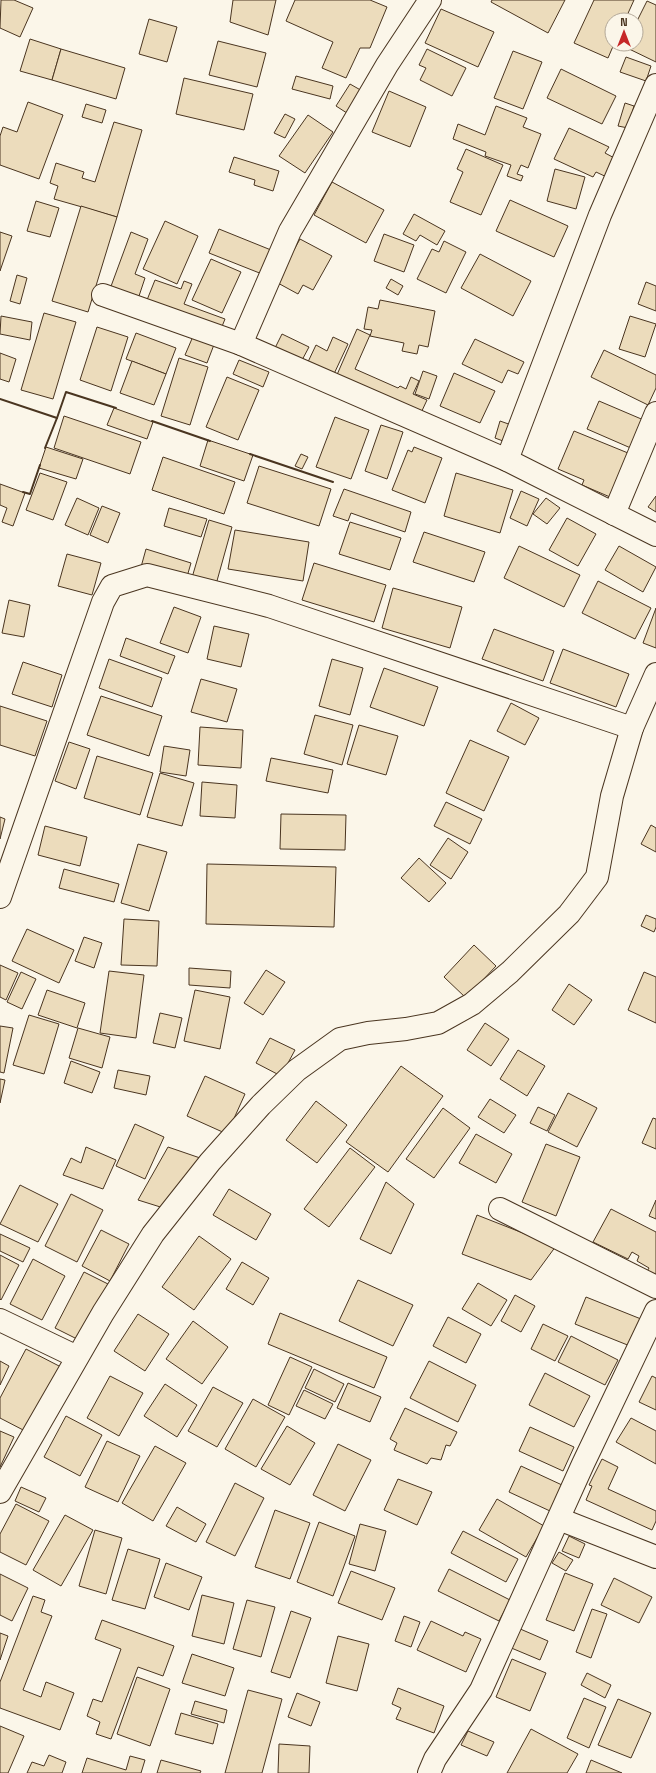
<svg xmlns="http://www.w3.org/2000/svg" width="656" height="1773" font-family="'Space Grotesk',sans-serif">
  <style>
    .building { fill: #ecdcbc; stroke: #4a3520 }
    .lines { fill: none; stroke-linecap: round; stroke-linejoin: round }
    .street-casing { stroke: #4a3520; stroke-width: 24 }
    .street { stroke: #fbf6e9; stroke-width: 22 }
    .wall { stroke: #4a3520; stroke-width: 2 }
  </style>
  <rect width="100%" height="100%" fill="#fbf6e9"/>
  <!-- building -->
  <g class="building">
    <path d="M1,0H14L33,8L20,37L0,28Z"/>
    <path d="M233,0H276L268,35L230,22Z"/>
    <path d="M295,0H370L387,7L370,48H360L346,78L322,68L333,42L286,21Z"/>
    <path d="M492,0H565L548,33L491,2Z"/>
    <path d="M594,0H634L625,20H612V44H614L608,58L574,43Z"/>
    <path d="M647,1L656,5V62L625,47L626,44H636V23Z"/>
    <path d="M441,9L494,32L478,67L425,43Z"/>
    <path d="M149,19L177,27L167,62L139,54Z"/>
    <path d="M30,39L61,49L52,80L20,71Z"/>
    <path d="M218,41L266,53L257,87L209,75Z"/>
    <path d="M61,49L125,68L116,99L52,80Z"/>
    <path d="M427,49L466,68L452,96L420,80L426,68L419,65Z"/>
    <path d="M513,51L542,62L523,109L494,98Z"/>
    <path d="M626,57L651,66L646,81L620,72Z"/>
    <path d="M561,69L616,96L602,124L547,98Z"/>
    <path d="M296,76L333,86L330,99L292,89Z"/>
    <path d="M184,78L253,94L244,130L176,114Z"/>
    <path d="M350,84L364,92L350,115L336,106Z"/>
    <path d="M389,91L426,107L410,147L372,132Z"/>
    <path d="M28,102L63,115L39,179L0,165V136L3,127L17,132Z"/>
    <path d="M625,103L634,106L628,128L618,126Z"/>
    <path d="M86,104L106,110L102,123L82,117Z"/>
    <path d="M496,106L527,118L523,127L541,134L528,168L521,165L517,174L523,176L521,181L507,176L511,165L485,156L486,152L453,139L458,124L485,135Z"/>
    <path d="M285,114L295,119L285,138L274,133Z"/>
    <path d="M308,115L333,132L305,173L279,156Z"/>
    <path d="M114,122L142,130L117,217L54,199L58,186L50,183L56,163L84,172L82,178L95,182Z"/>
    <path d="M569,128L609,147L605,153L620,161L611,179L596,172L593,177L554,159Z"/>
    <path d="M466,149L503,165L481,215L450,202L463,172L457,169Z"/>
    <path d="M234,157L279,171L273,191L254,185L255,180L229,172Z"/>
    <path d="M555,169L585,177L576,209L547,201Z"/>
    <path d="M332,182L384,210L366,243L314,215Z"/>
    <path d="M510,200L568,226L554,257L496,231Z"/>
    <path d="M36,201L59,208L50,237L27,231Z"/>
    <path d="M81,206L117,217L88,312L52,301Z"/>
    <path d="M414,214L445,231L437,245L420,235L416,241L403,234Z"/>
    <path d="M165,221L198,236L177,284L143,269Z"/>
    <path d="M219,229L271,250L262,274L209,253Z"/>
    <path d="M0,232L12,236L0,271Z"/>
    <path d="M131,232L148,239L135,274L145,278L138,299L110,289Z"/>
    <path d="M384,234L414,245L404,272L374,261Z"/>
    <path d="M300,239L332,256L313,290L303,285L298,294L276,282Z"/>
    <path d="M444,241L466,252L446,293L417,279L432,249L439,252Z"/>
    <path d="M480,254L531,281L513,316L461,288Z"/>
    <path d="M211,259L241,272L222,313L192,300Z"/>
    <path d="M17,275L27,278L20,304L10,301Z"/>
    <path d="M391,279L403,286L398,295L386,288Z"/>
    <path d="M155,280L181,289L184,281L192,284L184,304L225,319L219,334L145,305Z"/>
    <path d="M646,282L656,286V311L638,304Z"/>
    <path d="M380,300L435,311L428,347L419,345L417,354L402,351L404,343L370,336L372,330L364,329L368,307L378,309Z"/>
    <path d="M44,313L76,322L53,399L21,390Z"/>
    <path d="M1,316L32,322L30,340L0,334Z"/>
    <path d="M630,316L656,324L645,357L619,349Z"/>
    <path d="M97,327L128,337L111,391L80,380Z"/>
    <path d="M357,329L370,335L355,369L398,388L400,386L406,389L411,377L419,381L413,394L427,400L420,415L336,377Z"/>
    <path d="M136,333L176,348L166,374L126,359Z"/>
    <path d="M194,334L215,342L207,363L185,355Z"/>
    <path d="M282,334L309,347L301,362L274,350Z"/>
    <path d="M333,337L348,344L333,376L307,364L316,345L327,351Z"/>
    <path d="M475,339L524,362L518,374L508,370L502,383L462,364Z"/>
    <path d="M604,350L656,375V388L648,405L591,377Z"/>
    <path d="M0,353L16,359L9,382L0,379Z"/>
    <path d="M179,358L208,367L190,425L161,416Z"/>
    <path d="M239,360L269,372L263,387L233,374Z"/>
    <path d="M132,361L166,374L154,405L120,393Z"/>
    <path d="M423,371L437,376L429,399L415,394Z"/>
    <path d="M454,373L495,391L480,423L440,406Z"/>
    <path d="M227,377L259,390L238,440L206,427Z"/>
    <path d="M599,401L646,421L633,449L587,429Z"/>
    <path d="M114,408L153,422L147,439L107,425Z"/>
    <path d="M64,416L141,442L130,474L54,448Z"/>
    <path d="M335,417L369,430L351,479L316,467Z"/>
    <path d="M500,421L517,427L511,444L495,438Z"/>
    <path d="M381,425L403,432L387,479L365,471Z"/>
    <path d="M574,431L628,453L610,497L582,485L584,480L558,469Z"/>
    <path d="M208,440L253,455L244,481L200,466Z"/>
    <path d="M46,447L83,459L76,479L39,468Z"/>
    <path d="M414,447L442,458L425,503L392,490L408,450L412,452Z"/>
    <path d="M301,454L308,457L302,469L295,466Z"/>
    <path d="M163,457L235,482L224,514L152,490Z"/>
    <path d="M259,466L331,489L319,526L247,503Z"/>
    <path d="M40,473L67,482L53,520L26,510Z"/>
    <path d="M456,473L513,490L500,533L444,516Z"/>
    <path d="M0,484L25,493L13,526L2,522L7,508L0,505Z"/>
    <path d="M344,489L411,512L405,532L351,513L348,521L333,516Z"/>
    <path d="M521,491L539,499L527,526L510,518Z"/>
    <path d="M656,496V512L648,507Z"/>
    <path d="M77,498L99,508L88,535L65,525Z"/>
    <path d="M546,498L560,508L547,524L533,514Z"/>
    <path d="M102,506L120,513L108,543L90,535Z"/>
    <path d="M169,508L207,519L201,537L164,526Z"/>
    <path d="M567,518L596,534L578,566L549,550Z"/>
    <path d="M209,520L232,527L215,588L191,581Z"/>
    <path d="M350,522L401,538L390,570L339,554Z"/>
    <path d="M235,530L309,542L303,581L228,569Z"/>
    <path d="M424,532L485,552L474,582L413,562Z"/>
    <path d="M519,546L580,575L564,607L504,578Z"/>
    <path d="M619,546L656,567L643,592L605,570Z"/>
    <path d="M146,549L191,563L186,580L141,567Z"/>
    <path d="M67,554L101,563L92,595L58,586Z"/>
    <path d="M314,563L386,585L374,622L302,600Z"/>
    <path d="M598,581L651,608L635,639L582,613Z"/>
    <path d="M393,588L462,607L450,648L382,628Z"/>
    <path d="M9,600L30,605L24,637L2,633Z"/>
    <path d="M174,607L201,617L188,653L160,643Z"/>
    <path d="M656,608V648L643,643Z"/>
    <path d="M214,626L249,634L241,667L207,659Z"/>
    <path d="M494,629L554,651L543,681L482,659Z"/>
    <path d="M126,638L175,656L168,674L120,656Z"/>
    <path d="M563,649L629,674L616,707L550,683Z"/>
    <path d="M109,659L162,678L152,707L99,688Z"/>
    <path d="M332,659L363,668L350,715L319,706Z"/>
    <path d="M23,662L62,675L52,707L12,694Z"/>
    <path d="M384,668L438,687L424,726L370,707Z"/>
    <path d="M201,679L237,689L227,722L191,712Z"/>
    <path d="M101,696L162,716L149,756L87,735Z"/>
    <path d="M511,703L539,718L525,745L497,731Z"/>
    <path d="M0,706L47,721L35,756L0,745Z"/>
    <path d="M315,715L353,725L342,765L304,754Z"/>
    <path d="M359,725L398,736L386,775L347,764Z"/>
    <path d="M200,727L243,730L241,768L198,765Z"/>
    <path d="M470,740L509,757L484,811L446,793Z"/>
    <path d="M69,742L90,749L76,789L55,781Z"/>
    <path d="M164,746L190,750L186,776L160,772Z"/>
    <path d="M97,756L153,773L140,815L84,798Z"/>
    <path d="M271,758L333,770L328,793L266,781Z"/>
    <path d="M160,773L194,783L182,826L147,817Z"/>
    <path d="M202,782L237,785L235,818L200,816Z"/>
    <path d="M446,802L482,819L470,844L434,826Z"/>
    <path d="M281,814L346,815L345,850L280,849Z"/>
    <path d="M0,817L5,819L0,839Z"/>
    <path d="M651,825L656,828V852L641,844Z"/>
    <path d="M45,826L87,837L80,866L38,855Z"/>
    <path d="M448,838L468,852L451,879L430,865Z"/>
    <path d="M138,844L167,852L149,911L121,903Z"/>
    <path d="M419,858L446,883L429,902L401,878Z"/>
    <path d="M207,864L336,867L334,927L206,924Z"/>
    <path d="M64,869L119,884L114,902L59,888Z"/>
    <path d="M646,915L656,919V927L654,932L641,926Z"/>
    <path d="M124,919L159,921L157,966L121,965Z"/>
    <path d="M27,929L74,950L59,983L12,961Z"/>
    <path d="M84,937L102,943L94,968L75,961Z"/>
    <path d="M474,945L496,966L466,998L444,977Z"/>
    <path d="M0,965L18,973L6,1000L0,997Z"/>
    <path d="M189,968L231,971L230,988L189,985Z"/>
    <path d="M266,970L285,982L263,1015L244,1003Z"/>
    <path d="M109,971L144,975L136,1038L100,1033Z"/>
    <path d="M21,972L36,979L22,1009L7,1002Z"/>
    <path d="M644,972L656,977V1023L628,1010Z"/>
    <path d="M569,984L592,1000L574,1025L552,1010Z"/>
    <path d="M47,990L85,1003L77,1028L38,1015Z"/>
    <path d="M195,990L230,997L220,1049L184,1041Z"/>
    <path d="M160,1013L182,1018L175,1048L153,1043Z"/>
    <path d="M29,1015L59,1024L44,1074L13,1065Z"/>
    <path d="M485,1023L509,1039L491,1066L467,1050Z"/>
    <path d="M0,1026L13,1028L4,1073L0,1072Z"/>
    <path d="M78,1028L110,1037L102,1068L69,1058Z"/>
    <path d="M270,1038L295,1050L281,1076L256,1063Z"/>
    <path d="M518,1050L545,1066L527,1096L500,1079Z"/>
    <path d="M71,1061L100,1072L92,1093L64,1083Z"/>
    <path d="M401,1066L443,1096L388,1172L346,1142Z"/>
    <path d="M118,1070L150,1076L146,1095L114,1088Z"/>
    <path d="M205,1076L245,1094L227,1134L187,1116Z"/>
    <path d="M0,1079L5,1080L0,1103Z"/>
    <path d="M568,1093L597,1108L577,1147L548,1132Z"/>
    <path d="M490,1099L516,1115L504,1133L478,1117Z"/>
    <path d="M316,1101L347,1125L317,1163L286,1140Z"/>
    <path d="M538,1107L555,1115L547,1131L530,1123Z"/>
    <path d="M443,1108L470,1128L434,1178L406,1159Z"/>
    <path d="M653,1118L656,1119V1149L642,1143Z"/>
    <path d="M135,1124L164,1137L145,1179L116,1166Z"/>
    <path d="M476,1134L512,1154L496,1183L459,1163Z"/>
    <path d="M546,1144L580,1157L556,1216L522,1202Z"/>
    <path d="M86,1147L116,1160L103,1189L63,1175L71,1158L81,1163Z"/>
    <path d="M168,1147L206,1160L170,1210L138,1200Z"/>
    <path d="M350,1148L375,1167L329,1227L304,1209Z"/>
    <path d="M386,1182L414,1204L391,1254L360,1239Z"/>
    <path d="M20,1185L58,1204L38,1242L0,1224Z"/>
    <path d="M229,1189L271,1214L256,1240L213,1215Z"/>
    <path d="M71,1194L103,1210L77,1262L45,1246Z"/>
    <path d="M656,1200V1219L649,1216Z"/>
    <path d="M611,1209L656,1232V1278L646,1273L649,1268L637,1261L639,1256L632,1252L628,1259L593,1242Z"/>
    <path d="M477,1215L556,1246L531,1280L462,1254Z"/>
    <path d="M101,1230L129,1244L110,1281L82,1266Z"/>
    <path d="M0,1234L30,1248L23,1262L0,1251Z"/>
    <path d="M199,1236L231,1259L194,1310L162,1287Z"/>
    <path d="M0,1255L19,1265L1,1300L0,1299Z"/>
    <path d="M33,1259L65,1276L42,1320L10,1304Z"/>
    <path d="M242,1262L269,1278L253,1305L226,1289Z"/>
    <path d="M84,1272L108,1284L79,1340L55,1328Z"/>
    <path d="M358,1280L413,1305L393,1346L339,1321Z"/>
    <path d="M478,1283L507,1300L491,1326L462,1309Z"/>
    <path d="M515,1295L535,1306L521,1332L501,1321Z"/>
    <path d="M586,1297L641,1319L630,1346L575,1324Z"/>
    <path d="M280,1313L387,1357L374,1388L268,1344Z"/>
    <path d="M138,1314L169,1334L145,1371L114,1351Z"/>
    <path d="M448,1317L481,1334L466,1363L433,1346Z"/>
    <path d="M193,1321L228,1347L202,1384L166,1359Z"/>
    <path d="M543,1324L568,1336L555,1361L531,1349Z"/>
    <path d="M571,1336L618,1360L605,1385L558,1362Z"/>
    <path d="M26,1349L61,1367L27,1432L0,1418V1398Z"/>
    <path d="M290,1357L312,1367L289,1415L268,1405Z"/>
    <path d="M0,1361L9,1366L0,1385Z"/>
    <path d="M429,1361L476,1385L458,1422L410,1398Z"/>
    <path d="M314,1369L344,1384L335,1402L305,1388Z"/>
    <path d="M545,1373L590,1396L574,1427L529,1405Z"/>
    <path d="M110,1376L143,1393L119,1436L87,1418Z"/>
    <path d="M652,1376L656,1378V1410L639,1402Z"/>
    <path d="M348,1383L381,1397L370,1422L337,1408Z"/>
    <path d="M165,1384L197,1405L177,1437L144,1416Z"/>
    <path d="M213,1387L243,1403L217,1447L188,1431Z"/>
    <path d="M304,1390L333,1404L325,1419L296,1406Z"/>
    <path d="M253,1399L285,1417L256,1467L225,1449Z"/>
    <path d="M405,1408L457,1432L450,1446L446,1445L441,1460L431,1458L427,1464L394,1450L397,1443L390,1439Z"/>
    <path d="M66,1416L102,1435L80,1476L44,1457Z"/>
    <path d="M631,1418L656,1431V1464L616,1442Z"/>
    <path d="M287,1426L315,1443L290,1485L261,1469Z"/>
    <path d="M530,1427L574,1447L563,1471L519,1451Z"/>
    <path d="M0,1431L14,1437L0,1467Z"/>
    <path d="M107,1441L140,1456L118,1502L85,1487Z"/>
    <path d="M338,1444L371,1460L345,1511L313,1495Z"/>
    <path d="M155,1446L186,1463L153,1521L122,1503Z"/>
    <path d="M602,1459L618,1467L608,1489L656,1511V1521L652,1530L586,1500L592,1486L589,1485Z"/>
    <path d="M521,1466L562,1485L550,1511L509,1492Z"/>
    <path d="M398,1479L432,1492L417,1525L384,1510Z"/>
    <path d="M235,1483L264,1498L235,1556L206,1542Z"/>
    <path d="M21,1487L46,1498L39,1512L15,1501Z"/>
    <path d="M497,1499L544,1526L526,1557L479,1530Z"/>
    <path d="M16,1504L49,1521L26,1565L0,1552V1534Z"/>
    <path d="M177,1507L206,1524L196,1542L166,1526Z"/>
    <path d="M275,1510L310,1523L290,1579L255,1567Z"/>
    <path d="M65,1515L93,1530L61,1586L33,1570Z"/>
    <path d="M319,1522L355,1536L333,1596L297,1582Z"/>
    <path d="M360,1524L386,1531L375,1571L349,1564Z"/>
    <path d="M95,1530L122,1538L106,1594L79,1586Z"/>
    <path d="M463,1531L518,1559L506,1582L451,1553Z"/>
    <path d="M569,1536L585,1544L579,1558L562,1551Z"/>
    <path d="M128,1549L160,1559L145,1609L112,1600Z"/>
    <path d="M559,1552L573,1560L566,1571L552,1563Z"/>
    <path d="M166,1563L202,1577L189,1610L154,1597Z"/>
    <path d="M449,1569L510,1600L499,1621L438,1591Z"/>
    <path d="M351,1571L395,1588L382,1620L338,1603Z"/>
    <path d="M565,1573L593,1584L574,1631L546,1620Z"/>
    <path d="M0,1574L28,1588L12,1621L0,1615Z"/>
    <path d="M614,1578L652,1597L639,1623L601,1605Z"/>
    <path d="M202,1595L234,1603L224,1644L192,1636Z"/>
    <path d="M33,1596L45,1600L41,1612L52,1616L23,1690L41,1697L46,1682L74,1693L60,1730L0,1708V1682Z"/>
    <path d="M247,1600L275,1607L261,1657L233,1649Z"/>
    <path d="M592,1609L607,1614L591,1658L576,1652Z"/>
    <path d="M291,1611L311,1618L290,1678L271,1672Z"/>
    <path d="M404,1616L420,1622L411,1647L395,1641Z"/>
    <path d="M102,1620L174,1646L163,1676L138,1667L111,1739L96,1734L100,1722L87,1716L93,1699L102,1702L121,1649L95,1639Z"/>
    <path d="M431,1621L463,1636L465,1632L481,1639L466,1672L417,1650Z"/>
    <path d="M518,1628L548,1641L540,1660L509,1647Z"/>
    <path d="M0,1633L8,1636L0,1660Z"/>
    <path d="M338,1636L369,1644L357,1691L326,1683Z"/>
    <path d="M192,1654L234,1668L225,1696L182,1683Z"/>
    <path d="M512,1659L546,1673L530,1711L496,1697Z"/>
    <path d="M587,1673L611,1685L605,1698L581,1685Z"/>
    <path d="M137,1677L170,1689L150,1746L117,1734Z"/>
    <path d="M398,1688L444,1706L434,1733L396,1719L401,1708L392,1704Z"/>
    <path d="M248,1690L282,1699L262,1773H225Z"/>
    <path d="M297,1693L320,1702L311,1726L288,1717Z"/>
    <path d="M584,1698L606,1707L589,1748L567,1738Z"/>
    <path d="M618,1699L651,1713L631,1758L598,1745Z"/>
    <path d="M195,1701L227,1710L224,1723L191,1714Z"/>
    <path d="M181,1713L218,1724L213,1744L175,1734Z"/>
    <path d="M0,1726L24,1736L8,1773H0Z"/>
    <path d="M531,1729L578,1754L567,1773H507Z"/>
    <path d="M468,1731L494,1742L487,1756L461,1745Z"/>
    <path d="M279,1744L310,1746L309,1773H278Z"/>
    <path d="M49,1755L66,1762L62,1773H27L32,1762L44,1766Z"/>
    <path d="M130,1756L145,1760L141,1773H82L87,1758L126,1770Z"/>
    <path d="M161,1760L201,1771L200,1773H157Z"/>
    <path d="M591,1760L622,1773H586Z"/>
  </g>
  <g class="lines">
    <!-- street casing -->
    <g class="street-casing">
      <g id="street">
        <path d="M103,295L241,344L507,460L656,535"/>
        <path d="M241,344L290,231L387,65L430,0"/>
        <path d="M507,460L600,215L656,85"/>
        <path d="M614,514L656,413"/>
        <path d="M0,897L103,602L112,586L147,575L269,606L632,728"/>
        <path d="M500,1209L656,1287"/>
        <path d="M0,1320L77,1357"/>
        <path d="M0,1492L103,1313L153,1234L210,1162L261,1105L297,1070L340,1039L368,1033L406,1029L438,1023L472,1004L510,972L569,914L597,877L612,796L632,728L656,674"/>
        <path d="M559,1519L656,1557"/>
        <path d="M429,1773L435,1759L481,1690L583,1464L656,1311"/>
      </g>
    </g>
    <!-- street -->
    <use href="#street" class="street"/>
    <!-- wall -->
    <g class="wall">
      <path d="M0,399L57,418L45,448"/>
      <path d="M57,418L66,392L116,408"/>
      <path d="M152,421L210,441"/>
      <path d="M250,454L333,482"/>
      <path d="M23,492L30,494L40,465"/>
    </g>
  </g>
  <!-- north arrow -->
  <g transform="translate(624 32)"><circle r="19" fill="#fbf6e9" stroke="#b4a999"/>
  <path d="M0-3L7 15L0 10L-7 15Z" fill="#c62828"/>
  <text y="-6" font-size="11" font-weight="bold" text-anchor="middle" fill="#4a3520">N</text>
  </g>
</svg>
